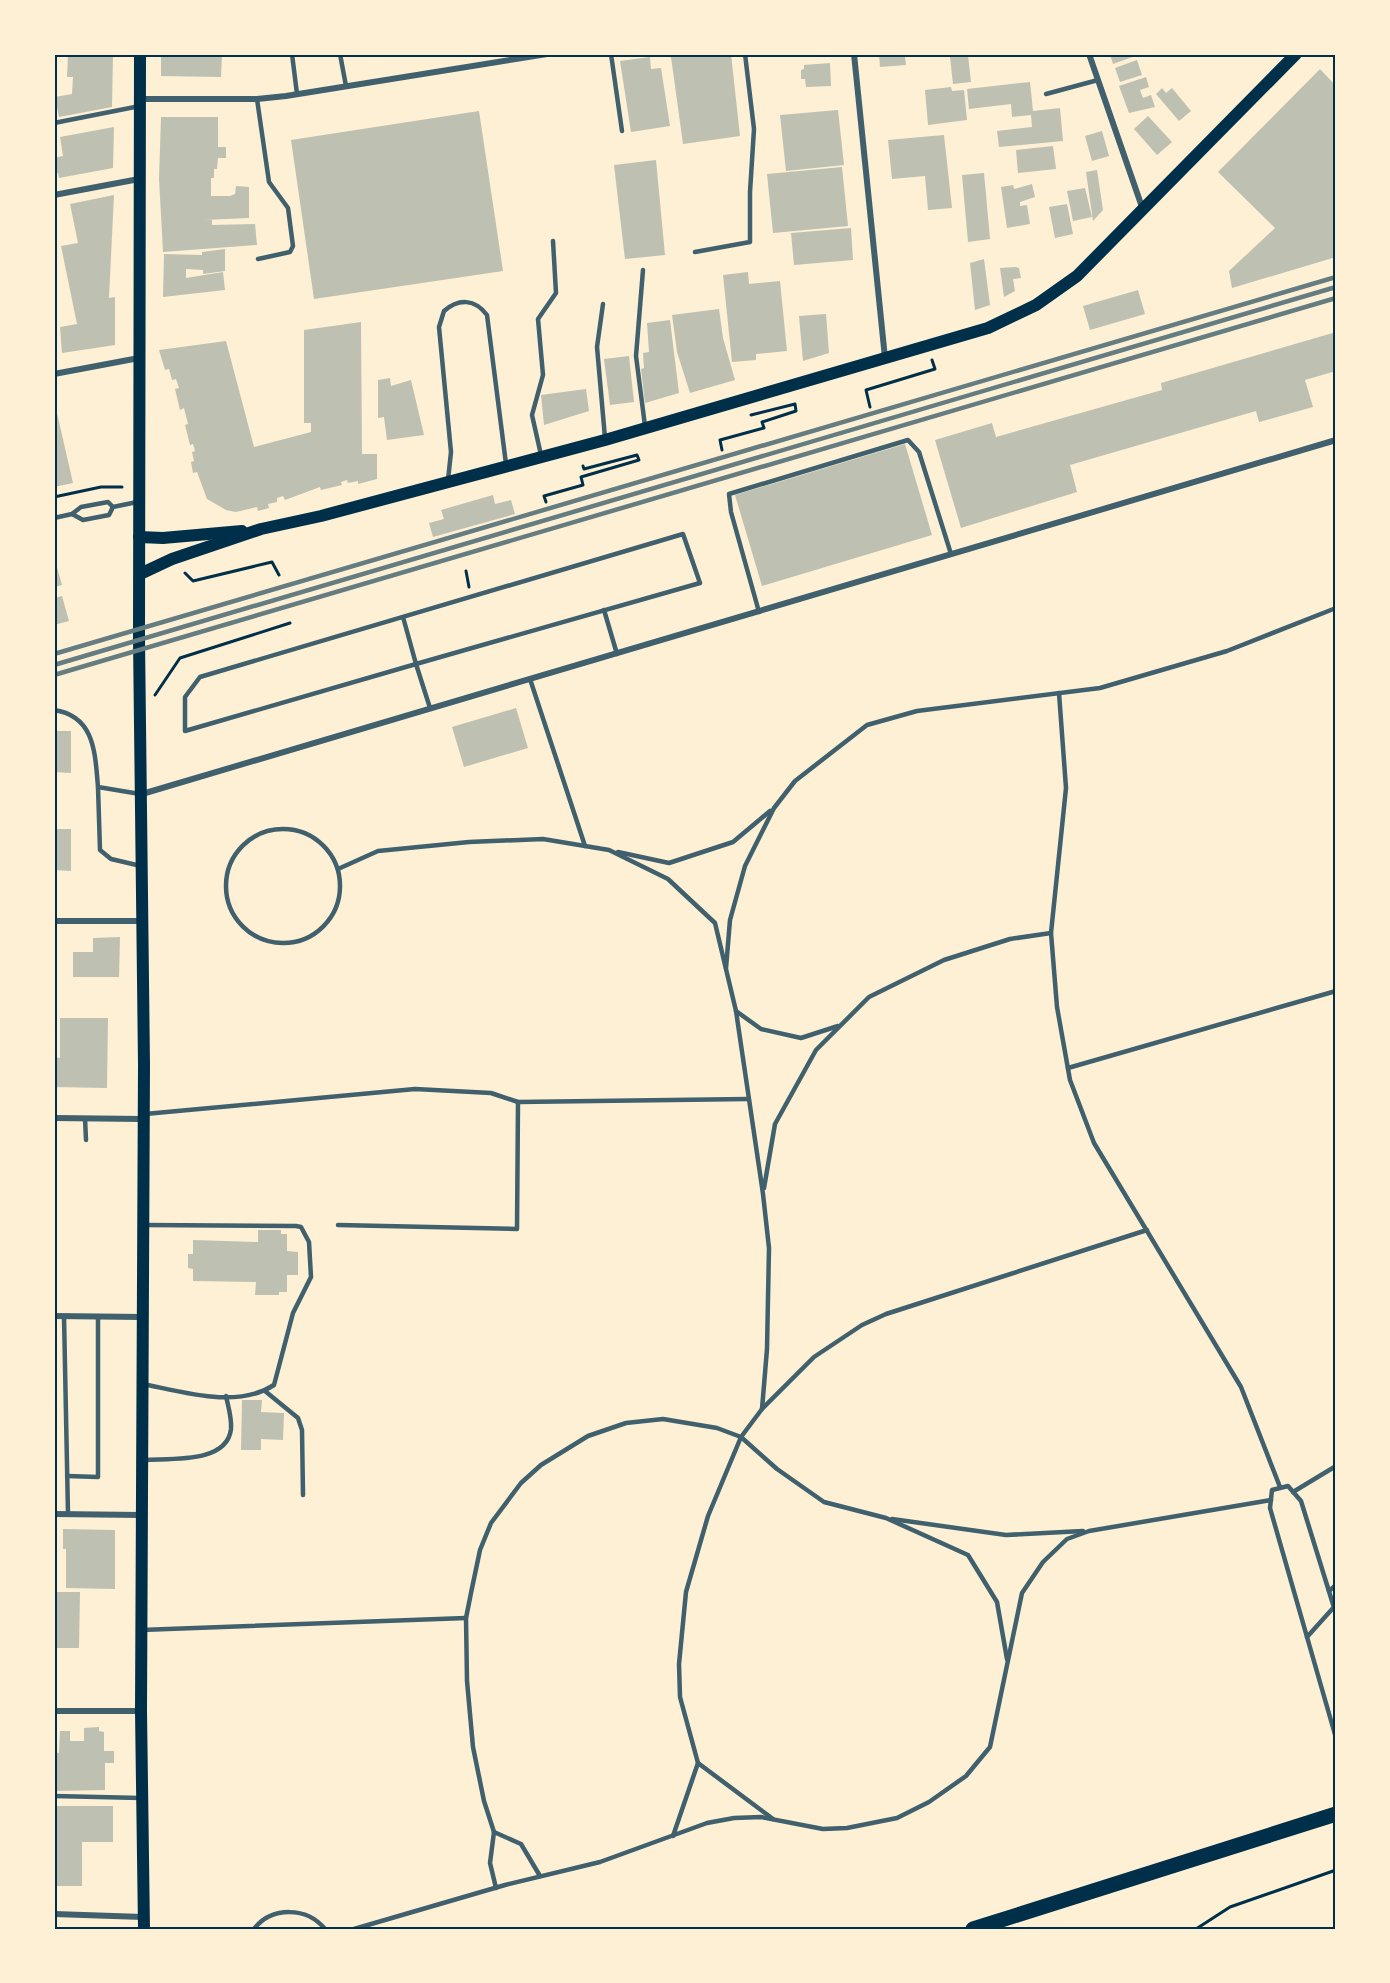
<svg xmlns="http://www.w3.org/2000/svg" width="1390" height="1983" font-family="'Roboto Condensed',sans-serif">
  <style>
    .building { fill: #bec0b2 }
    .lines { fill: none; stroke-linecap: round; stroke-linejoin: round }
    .path { stroke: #003049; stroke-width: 3 }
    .service { stroke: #3f606c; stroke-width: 4.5 }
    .minor { stroke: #3f606c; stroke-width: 6 }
    .secondary { stroke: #003049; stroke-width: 12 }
    .primary { stroke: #003049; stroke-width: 15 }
    .rail { stroke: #657d81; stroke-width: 4.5 }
    .neatline { fill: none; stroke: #003049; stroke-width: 2 }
  </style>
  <rect width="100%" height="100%" fill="#fdf0d5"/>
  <!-- building -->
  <g class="building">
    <path d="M68,54H113L112,107L59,117L55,97L72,94L73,77H67Z"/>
    <path d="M161,54H222L221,77L161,76Z"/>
    <path d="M694,54H731L740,136L683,144L671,57Z"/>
    <path d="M879,54H908L905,57L906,65L880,67Z"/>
    <path d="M1110,54H1135V56L1113,64Z"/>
    <path d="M968,55L971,82L953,84L950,57Z"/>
    <path d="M650,57L651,69L661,68L670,126L631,132L620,61Z"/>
    <path d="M1137,60L1142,75L1120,82L1115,68Z"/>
    <path d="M830,63L831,86L806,87L805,79H801V70L804,69V65Z"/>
    <path d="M1320,69L1336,86V257L1232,288L1229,271L1275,228L1218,172Z"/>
    <path d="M1146,77L1149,87L1140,90L1143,98L1151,95L1155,107L1129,113L1119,86Z"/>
    <path d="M1030,82L1033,111L1060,108L1063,141L999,147L997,131L1032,127L1031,115L1012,117L1011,104L969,109L967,89Z"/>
    <path d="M951,87L952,91L964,90L967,120L928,125L925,90Z"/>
    <path d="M1162,88L1166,93L1172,88L1191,111L1179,121L1156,94Z"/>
    <path d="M838,110L844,165L786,171L780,115Z"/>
    <path d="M479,111L503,271L314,299L291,140Z"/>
    <path d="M1148,116L1172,142L1157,155L1134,129Z"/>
    <path d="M161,117H218V147H226V158H218L217,169H214V178H211V196H230L235,194L236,186L249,187V218L204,220H212V225L255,224L257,245L163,252L159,179Z"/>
    <path d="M114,127L113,168L59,178L58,173H54V158L63,156L60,137Z"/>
    <path d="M1102,131L1109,156L1092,161L1085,136Z"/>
    <path d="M944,135L952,208L928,210L925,176L892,179L888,140Z"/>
    <path d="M1053,146L1056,169L1018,173L1016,150Z"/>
    <path d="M656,160L665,255L625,259L614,165Z"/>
    <path d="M842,167L848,226L773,233L767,174Z"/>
    <path d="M1097,170L1103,210L1093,221L1086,172Z"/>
    <path d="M984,173L990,239L968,242L962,175Z"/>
    <path d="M1032,184L1035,197L1020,202V206L1027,205L1030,224L1007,228L1001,187L1013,185L1014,189Z"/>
    <path d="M1085,188L1092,217L1073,221L1067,191Z"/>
    <path d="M114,195L109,298L115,297V345L62,353L60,327L77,324L61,246L78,243L70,204Z"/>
    <path d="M1067,204L1073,234L1055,238L1049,207Z"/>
    <path d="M851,228L853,260L794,265L791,233Z"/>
    <path d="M225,249V271L203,274V270L186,269V278L223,272L225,290L163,297L164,254L202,255V252Z"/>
    <path d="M984,259L990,305L975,310L970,263Z"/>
    <path d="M1015,267L1019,268L1021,278L1013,279L1015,291L1004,297L1000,268Z"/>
    <path d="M748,272L749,284L780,281L787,351L756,354V360L732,362L723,275Z"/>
    <path d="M1138,290L1145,314L1090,330L1083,306Z"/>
    <path d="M719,309L723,338L735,380L690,393L677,352L672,315Z"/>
    <path d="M826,314L829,353L803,361L799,316Z"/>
    <path d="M670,320L679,393L645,403L641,369L644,368L643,353L649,352L647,323Z"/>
    <path d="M361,322L362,454H377V479L358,484V481L348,483L347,480L341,482L342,485L321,490L320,487L285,500L283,496L277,498V502L268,504L269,508L258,511L257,507L236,512L226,510L207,499L197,472L193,473L191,462L194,461L192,452L195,451L193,444L190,445L185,425L188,424L184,408L180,410L175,389L179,388L176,379L172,380L169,369L165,370L159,350L226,341L254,447L311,432V423H304V330Z"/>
    <path d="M1336,332V371L1305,380L1313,407L1259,422L1256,411L1070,465L1077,492L961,528L935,440L992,423L996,437L1162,390L1161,383Z"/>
    <path d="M629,356L634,402L610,405L604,359Z"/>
    <path d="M390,378L391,386L411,380L424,435L387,440L384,417L378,418V380Z"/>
    <path d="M586,389L589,411L544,425L541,395Z"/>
    <path d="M54,400L73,483L54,487Z"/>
    <path d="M905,444L932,535L762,586L735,495Z"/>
    <path d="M493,495L495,504L511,500L515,514L433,537L429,523L444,519L441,510Z"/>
    <path d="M54,557L62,585L54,587Z"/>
    <path d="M62,596L69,621L54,625V598Z"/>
    <path d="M516,708L528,748L464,767L452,727Z"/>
    <path d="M54,731H71V773L54,772Z"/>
    <path d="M54,829H71V871L54,870Z"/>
    <path d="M120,937L119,977H73V952H93V938Z"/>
    <path d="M60,1018H108L107,1088L54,1087V1057L60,1058Z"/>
    <path d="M258,1230H281V1234H287V1251L298,1252V1275H287V1292H279V1295H255L256,1282L193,1281V1269L188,1268V1254H193V1240L258,1242Z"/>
    <path d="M242,1400H262L261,1412L284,1413L283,1440L261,1439V1450H241Z"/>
    <path d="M63,1529L115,1530V1589L66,1588V1549H63Z"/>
    <path d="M54,1592H80L79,1648H54Z"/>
    <path d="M99,1727V1731L104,1732V1751H114V1763H105V1790L54,1791V1752L59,1753L60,1731H70V1741H84V1728Z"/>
    <path d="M54,1806H113V1842H82V1886H54Z"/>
  </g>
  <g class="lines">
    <!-- path -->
    <g class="path">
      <path d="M870,407L866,390L935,369L932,360"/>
      <path d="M722,450L720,440L764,428L762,422L796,411L795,404L751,415"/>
      <path d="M54,497L101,487H122"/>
      <path d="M546,502L544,496L583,485L581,477L639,460L637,455L584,469L583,466"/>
      <path d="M466,571L469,587"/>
      <path d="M185,573L193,581L272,562L279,575"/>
      <path d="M155,695L180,658L290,623"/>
      <path d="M1196,1929L1230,1907L1336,1870"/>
    </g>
    <!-- service -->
    <g class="service">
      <path d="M292,54L297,94"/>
      <path d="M340,54L346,86"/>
      <path d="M611,54L622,131"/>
      <path d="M1046,94L1098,80"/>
      <path d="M257,99L269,182L288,208L293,246L290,252L258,259"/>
      <path d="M54,123L140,106"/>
      <path d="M695,252L750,242V192L754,129L745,54"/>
      <path d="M643,270L636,356L645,426"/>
      <path d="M603,304L597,347L605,438"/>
      <path d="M541,455L532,415L543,375L538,319L556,293L553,241"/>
      <path d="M448,480L451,452L439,327L444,311C459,298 475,299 487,315L506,464"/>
      <path d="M72,514L83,520L109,515L113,507L137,502"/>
      <path d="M54,518L72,514L81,507L108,502L113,507"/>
      <path d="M604,610L617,654"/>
      <path d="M759,612L731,512L729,494L908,440L919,452L951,554"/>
      <path d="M403,617L416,664L700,583L683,534L200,677L185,697V731L416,664L430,708"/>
      <path d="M530,679L585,846"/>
      <path d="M1059,693L1066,788L1051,933L1057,1007L1070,1080L1094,1143L1241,1387L1280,1487"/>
      <path d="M54,710C95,716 95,753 98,787L140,794"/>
      <path d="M98,787L100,850L111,859L141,866"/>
      <circle cx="283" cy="886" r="57"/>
      <path d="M618,852L669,863L733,842L770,811"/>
      <path d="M338,869L378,851L469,842L543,839L609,850L668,879L715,923L736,1011L763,1194L769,1248L767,1349L762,1409"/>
      <path d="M726,968L730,920L745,866L774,808L795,781L867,725L917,711L1100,688L1227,651L1336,608"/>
      <path d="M736,1011L761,1029L801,1038L838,1026"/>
      <path d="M1068,1068L1336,991"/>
      <path d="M145,1114L415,1089L491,1093L518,1102L748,1099"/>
      <path d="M85,1118L86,1140"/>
      <path d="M764,1188L775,1124L816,1050L869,997L944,960L1010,939L1051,933"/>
      <path d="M338,1225L517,1229L518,1102"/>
      <path d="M64,1316L68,1514"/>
      <path d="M143,1384C183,1392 237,1409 274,1385L293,1313L311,1277L309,1242L301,1227L296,1226L145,1225"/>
      <path d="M265,1391L298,1418L302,1430L303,1495"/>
      <path d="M144,1460C170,1458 227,1464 231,1429C232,1418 228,1406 226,1396"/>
      <path d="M67,1476L98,1477V1316"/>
      <path d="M1293,1492L1336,1466"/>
      <path d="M892,1519L1006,1535L1083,1531"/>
      <path d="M1329,1591L1336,1585"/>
      <path d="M1336,1614L1301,1501L1288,1486L1272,1490L1270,1508L1336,1738"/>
      <path d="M141,1630L466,1618"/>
      <path d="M1307,1637L1334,1607"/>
      <path d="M54,1721V1711"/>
      <path d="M698,1763L773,1819"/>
      <path d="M54,1796L141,1798"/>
      <path d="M494,1832L521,1844L540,1876"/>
      <path d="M673,1836L698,1763L680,1697L679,1664L686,1592L708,1516L741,1437L762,1409L814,1357L862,1325L886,1314L1147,1230"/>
      <path d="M496,1888L490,1863L494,1832L484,1801L473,1747L467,1681L466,1618L471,1593L480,1550L491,1523L521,1483L541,1465L588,1436L626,1423L663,1419L717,1428L741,1437L777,1469L824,1502L886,1518L968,1555L997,1602L1007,1659"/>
      <path d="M254,1929C272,1906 307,1907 325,1929"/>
      <path d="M354,1929L505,1885L600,1862L707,1823L734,1818L761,1817L823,1829L847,1828L897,1818L929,1802L966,1776L990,1747L1022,1593L1043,1562L1067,1539L1089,1531L1271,1500"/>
    </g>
    <!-- minor -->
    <g class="minor">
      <path d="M854,54L885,358"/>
      <path d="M1089,54L1143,210"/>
      <path d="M140,99H257L286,96L547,54"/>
      <path d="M54,195L139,179"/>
      <path d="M54,374L139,358"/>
      <path d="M142,794L1336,440"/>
      <path d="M54,921H143"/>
      <path d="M54,1118L142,1119"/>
      <path d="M54,1316L142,1317"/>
      <path d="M54,1514L141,1515"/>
      <path d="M54,1711H141"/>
      <path d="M54,1914L143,1917"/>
    </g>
    <!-- secondary -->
    <g class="secondary">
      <path d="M140,54L139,639L144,1065L141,1711L144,1929"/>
      <path d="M139,537L163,538L242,531"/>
      <path d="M140,574L172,559L261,529L321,516L605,440L988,328L1036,305L1077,276L1296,54"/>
    </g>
    <!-- primary -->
    <path class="primary" d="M973,1929L1336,1814"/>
    <!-- rail -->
    <g class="rail">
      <path d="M54,654L1336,277"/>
      <path d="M54,665L1336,287"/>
      <path d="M54,675L1336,298"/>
    </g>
  </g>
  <!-- border -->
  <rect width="1390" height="1983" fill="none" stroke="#fdf0d5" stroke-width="111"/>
  <rect x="56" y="56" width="1278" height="1872" class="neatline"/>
</svg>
